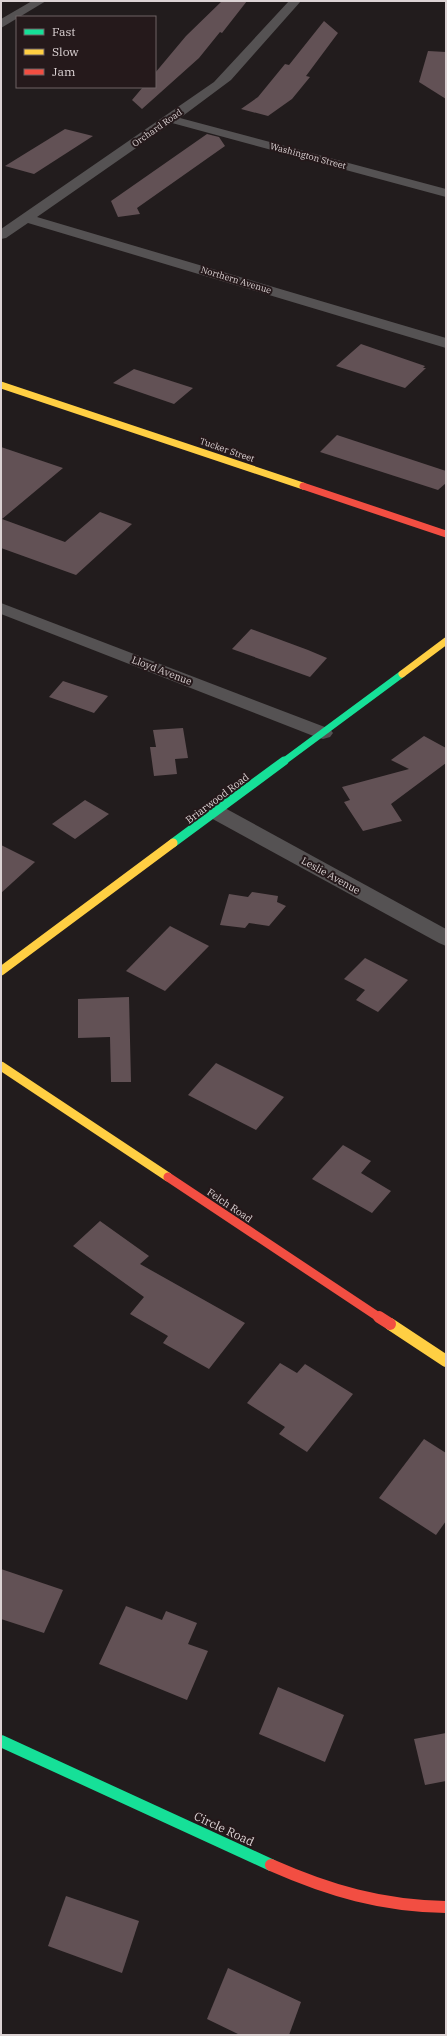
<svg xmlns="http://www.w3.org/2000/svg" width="447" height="2036" font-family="'IBM Plex Serif',serif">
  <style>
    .building { fill: #625155 }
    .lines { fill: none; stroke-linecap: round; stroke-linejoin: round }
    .street { fill: #555253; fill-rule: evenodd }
    .fast-far2 { stroke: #16e098; stroke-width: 7 }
    .fast-far1 { stroke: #16e098; stroke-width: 9 }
    .fast { stroke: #16e098; stroke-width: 12 }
    .slow-far2 { stroke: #ffcf43; stroke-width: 7 }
    .slow-far1 { stroke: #ffcf43; stroke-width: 9 }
    .slow { stroke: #ffcf43; stroke-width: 12 }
    .jam-far2 { stroke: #f24e42; stroke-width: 7 }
    .jam-far1 { stroke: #f24e42; stroke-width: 9 }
    .jam { stroke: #f24e42; stroke-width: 12 }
    .labels { text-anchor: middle; stroke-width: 4; stroke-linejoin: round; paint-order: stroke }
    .far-street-label { font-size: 9px; fill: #dcd3d4; stroke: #25191b }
    .street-label { font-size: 10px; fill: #dcd3d4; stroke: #25191b }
    .near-street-label { font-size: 12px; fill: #dcd3d4; stroke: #25191b }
  </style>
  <rect width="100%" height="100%" fill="#221c1d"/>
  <!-- building -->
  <g class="building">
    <path d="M222,1H247L222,33L220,32L199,58L142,109L132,100L143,87H155V73L186,36Z"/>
    <path d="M324,21L338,33L306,76L310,77L292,99L268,116L241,109L258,97L285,64L289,65Z"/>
    <path d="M428,51L446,52V99L419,82Z"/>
    <path d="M65,129L93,136L34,174L5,166Z"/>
    <path d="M207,134L219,137L225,146L137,208L140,214L118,217L111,201Z"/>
    <path d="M361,344L425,366L423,368H426L405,388L336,366Z"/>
    <path d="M134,369L193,388L174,404L113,383Z"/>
    <path d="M337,435L446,471V483L438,490L320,452Z"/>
    <path d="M1,447L63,468L2,519L65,542L100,512L132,524L76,575L1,548Z"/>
    <path d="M251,629L308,650L327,658L310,677L232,649Z"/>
    <path d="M63,681L108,696L94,713L49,697Z"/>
    <path d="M183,728L188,758L175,759L177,774L154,776L150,747H156L153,730Z"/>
    <path d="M424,736L446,748V763L391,804L402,821L363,831L344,802L350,800L342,787L409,769L391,760Z"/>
    <path d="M85,800L109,814L75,839L52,824Z"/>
    <path d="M1,845L35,862L1,893Z"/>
    <path d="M252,892L278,896L277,902L286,906L269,926L249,923L245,928L220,925L229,894L248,897Z"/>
    <path d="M170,926L209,946L165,991L126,971Z"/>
    <path d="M365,958L408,980L378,1012L356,1000L365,990L344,979Z"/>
    <path d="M129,997L131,1082H111L110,1037L78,1038V999Z"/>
    <path d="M216,1063L284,1097L256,1130L188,1095Z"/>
    <path d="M343,1145L371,1161L361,1173L391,1191L372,1213L312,1179Z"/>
    <path d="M100,1221L149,1256L140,1264L245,1323L209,1369L163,1343L168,1336L130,1314L144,1297L73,1246Z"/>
    <path d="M280,1363L297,1373L305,1364L353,1394L307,1452L279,1434L285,1427L247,1403Z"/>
    <path d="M424,1439L446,1453V1521L436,1535L379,1498Z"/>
    <path d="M1,1569L63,1590L44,1633L1,1619Z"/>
    <path d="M126,1606L162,1620L166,1611L197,1623L188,1644L208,1651L187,1700L99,1664Z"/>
    <path d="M278,1687L344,1715L325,1762L259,1734Z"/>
    <path d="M446,1733V1781L425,1785L414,1739Z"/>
    <path d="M66,1896L139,1921L122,1973L48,1946Z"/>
    <path d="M228,1968L301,2002L289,2035H240L207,2019Z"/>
  </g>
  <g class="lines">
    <!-- street -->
    <g class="street">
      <path d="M32,1H46L1,28V19Z"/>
      <path d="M289,1H301L231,80L180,118L446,189V197L172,123L37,217L446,338V348L28,223L6,238L1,239V229L214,82Z"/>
      <path d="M1,603L330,729L333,733L330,737L323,739L316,737L1,614Z"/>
      <path d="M216,805L223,807L446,929V946L439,943L209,817L206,812L209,807Z"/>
    </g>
    <!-- fast-far2 -->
    <path class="fast-far2" d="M283,762L402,674"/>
    <!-- fast-far1 -->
    <path class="fast-far1" d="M173,843L284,761"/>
    <!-- fast -->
    <path class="fast" d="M1,1741L271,1865"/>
    <!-- slow-far2 -->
    <g class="slow-far2">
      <path d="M1,385L303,486"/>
      <path d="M402,674L446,641"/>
    </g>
    <!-- slow-far1 -->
    <g class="slow-far1">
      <path d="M1,971L173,843"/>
      <path d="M1,1066L168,1177"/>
    </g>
    <!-- slow -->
    <path class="slow" d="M390,1324L446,1361"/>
    <!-- jam-far2 -->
    <path class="jam-far2" d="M303,486L446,534"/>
    <!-- jam-far1 -->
    <path class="jam-far1" d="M168,1177L380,1318"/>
    <!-- jam -->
    <g class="jam">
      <path d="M379,1317L390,1324"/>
      <path d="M271,1865C330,1891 382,1906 446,1907"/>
    </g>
  </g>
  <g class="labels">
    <!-- far-street labels -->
    <g class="far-street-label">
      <text transform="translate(157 128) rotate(-35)" y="3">Orchard Road</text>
      <text transform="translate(308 156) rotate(15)" y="3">Washington Street</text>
      <text transform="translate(236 280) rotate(17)" y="3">Northern Avenue</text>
      <text transform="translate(227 450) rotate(19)" y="3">Tucker Street</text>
    </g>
    <!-- street labels -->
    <g class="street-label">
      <text transform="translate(162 670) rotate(21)" y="4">Lloyd Avenue</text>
      <text transform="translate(217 798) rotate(-37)" y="4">Briarwood Road</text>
      <text transform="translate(331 875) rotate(29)" y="4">Leslie Avenue</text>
      <text transform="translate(230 1205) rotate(34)" y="4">Felch Road</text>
    </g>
    <!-- near-street labels -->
    <g class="near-street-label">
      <text transform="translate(224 1829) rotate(25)" y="4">Circle Road</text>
    </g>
  </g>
  <!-- border -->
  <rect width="447" height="2036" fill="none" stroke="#dcd3d4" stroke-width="4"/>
  <!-- legend -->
  <rect x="16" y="16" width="140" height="72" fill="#25191b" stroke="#6e6365"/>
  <rect x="24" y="29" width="20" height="6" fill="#16e098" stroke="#6e6365"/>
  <text x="52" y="36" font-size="12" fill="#dcd3d4">Fast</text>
  <rect x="24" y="49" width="20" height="6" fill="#ffcf43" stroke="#6e6365"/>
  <text x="52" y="56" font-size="12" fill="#dcd3d4">Slow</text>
  <rect x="24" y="69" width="20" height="6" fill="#f24e42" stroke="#6e6365"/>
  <text x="52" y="76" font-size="12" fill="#dcd3d4">Jam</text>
</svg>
